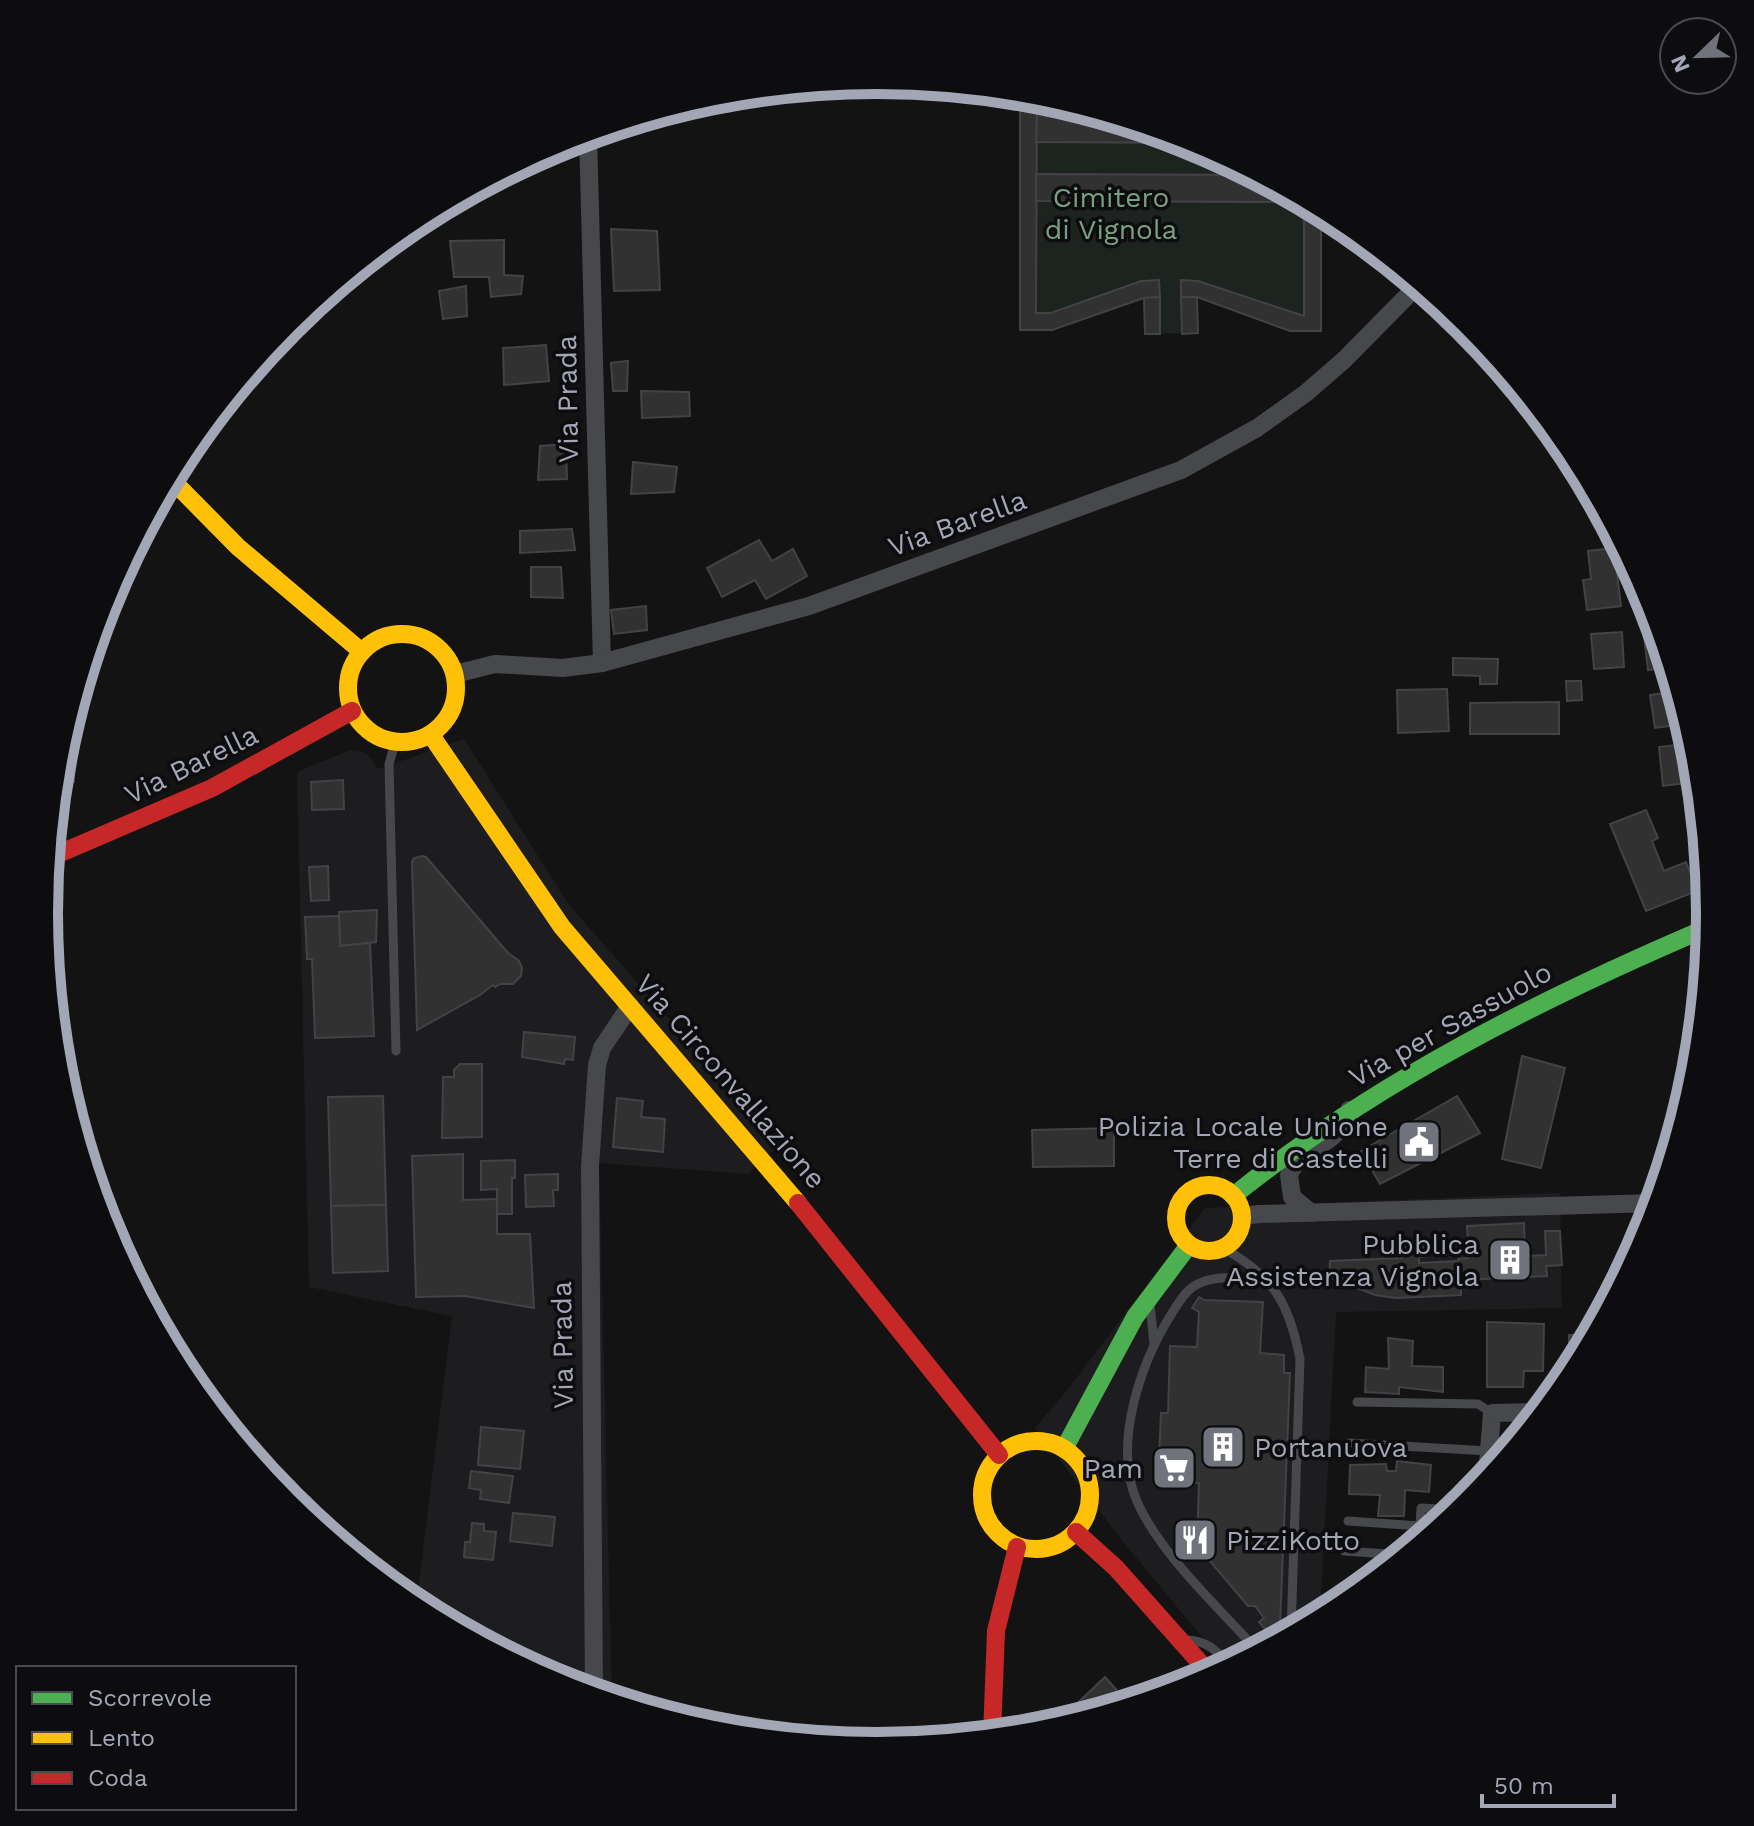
<svg xmlns="http://www.w3.org/2000/svg" width="1754" height="1826" font-family="'Work Sans',sans-serif">
  <style>
    .built { fill: #1d1d1f }
    .green { fill: #1d231e }
    .building { fill: #313132; stroke: #424247; stroke-width: 2 }
    .lines { fill: none; stroke-linecap: round; stroke-linejoin: round }
    .lane { stroke: #47484c; stroke-width: 9 }
    .street { stroke: #47484c; stroke-width: 18 }
    .fast { stroke: #4caf50; stroke-width: 18 }
    .slow { stroke: #ffc107; stroke-width: 18 }
    .jam { stroke: #c62828; stroke-width: 18 }
    .labels { text-anchor: middle; stroke-width: 7; stroke-linejoin: round; paint-order: stroke }
    .park-label { font-size: 28px; fill: #79a080; stroke: #0d0d0f }
    .street-label { font-size: 28px; fill: #a3a6b5; stroke: #0d0d0f }
    .poi-label { font-size: 28px; fill: #a3a6b5; stroke: #0d0d0f; text-anchor: end }
    .rim { fill: none; stroke: #a3a6b5; stroke-width: 10 }
  </style>
  <rect width="100%" height="100%" fill="#131313"/>
  <!-- built -->
  <g class="built">
    <path d="M464,739L569,905L780,1144L748,1174L599,1163L612,1699L558,1682L416,1606L452,1316L309,1287L297,772L350,750L363,752L371,758L378,769Z"/>
    <path d="M1560,1193L1562,1308L1336,1312L1320,1616L1226,1666L1124,1543L1035,1428L1068,1389L1205,1208Z"/>
  </g>
  <!-- green -->
  <path class="green" d="M1020,94L1040,96L1196,144L1321,210V331H1290L1198,297V333L1145,334L1143,298L1020,330Z"/>
  <!-- building -->
  <g class="building">
    <path d="M1020,94L1037,96L1036,313H1051L1141,281L1159,280L1160,297L1144,298L1052,330H1020Z"/>
    <path d="M1037,113L1098,114L1193,143L1036,142Z"/>
    <path d="M1036,174L1255,175L1304,202L1036,201Z"/>
    <path d="M1304,202L1321,210V331H1290L1197,297H1181V280L1198,281L1304,316Z"/>
    <path d="M611,229L657,231L660,290L614,291Z"/>
    <path d="M504,240V275L523,276L521,294L491,297L489,277H454L450,241Z"/>
    <path d="M466,286L467,316L443,319L439,291Z"/>
    <path d="M1160,297V334H1145L1144,298Z"/>
    <path d="M1181,297H1197L1198,333L1182,334Z"/>
    <path d="M546,345L549,381L504,385L503,348Z"/>
    <path d="M628,361L627,391H613L611,363Z"/>
    <path d="M641,391L689,392L690,416L642,418Z"/>
    <path d="M566,444L567,479L538,480L540,446Z"/>
    <path d="M633,462L677,467L674,492L631,494Z"/>
    <path d="M572,529L575,550L520,553V531Z"/>
    <path d="M759,540L772,561L793,549L807,576L766,599L755,580L722,597L707,568Z"/>
    <path d="M1614,548L1621,606L1587,610L1583,580L1591,579L1588,551Z"/>
    <path d="M531,567H561L563,598L531,597Z"/>
    <path d="M646,606L647,630L614,634L611,610Z"/>
    <path d="M1622,632L1624,667L1594,669L1591,634Z"/>
    <path d="M1659,635L1669,667L1648,670L1644,636Z"/>
    <path d="M1453,658L1498,659L1497,684H1480V676L1453,675Z"/>
    <path d="M1566,681H1581L1582,700L1567,701Z"/>
    <path d="M1447,689L1449,731L1398,733L1397,690Z"/>
    <path d="M1676,691L1686,724L1655,728L1650,695Z"/>
    <path d="M1559,702V734H1470V703Z"/>
    <path d="M69,721H72V747H61Z"/>
    <path d="M1692,743L1696,773L1691,774V778L1686,783L1663,786L1659,747Z"/>
    <path d="M59,757H72L74,782H57Z"/>
    <path d="M149,780L152,788L143,791L140,783Z"/>
    <path d="M343,780L344,809L312,810L311,782Z"/>
    <path d="M1646,810L1658,838L1652,841L1664,871L1686,862L1697,891L1646,911L1610,824Z"/>
    <path d="M422,856L426,857L508,953L519,961L522,968L521,976L513,984H500L495,987L493,985L480,995L417,1030L412,862L414,858Z"/>
    <path d="M328,866L329,900L311,901L309,867Z"/>
    <path d="M377,910L376,942L340,946L339,912Z"/>
    <path d="M339,916L340,946L370,943L374,1036L315,1038L312,959H307L305,917Z"/>
    <path d="M524,1032L575,1037L573,1060L565,1059L564,1064L522,1057Z"/>
    <path d="M1522,1056L1565,1068L1541,1168L1502,1159Z"/>
    <path d="M460,1064H482V1137L442,1138L443,1077H454V1070Z"/>
    <path d="M383,1096L386,1205L331,1206L328,1097Z"/>
    <path d="M1457,1096L1480,1133L1380,1184L1361,1151Z"/>
    <path d="M617,1098L643,1101L641,1117L665,1119L663,1152L613,1147Z"/>
    <path d="M1114,1128V1166L1033,1167L1032,1130Z"/>
    <path d="M463,1154V1200L497,1199V1234H530L534,1308L465,1296L416,1297L412,1156Z"/>
    <path d="M515,1160V1178H512V1214H497V1189L481,1190V1161Z"/>
    <path d="M558,1174V1190H553L554,1206L526,1207L525,1175Z"/>
    <path d="M386,1205L388,1271L333,1273L331,1206Z"/>
    <path d="M1524,1223L1525,1256L1546,1255L1545,1231H1560L1562,1265L1546,1266L1547,1276L1461,1280V1295L1396,1298L1375,1295L1329,1277L1330,1261L1401,1258V1245L1424,1244L1425,1257H1419V1263L1458,1261V1259L1469,1258L1467,1226Z"/>
    <path d="M1199,1297L1204,1300L1263,1302L1260,1353L1284,1355V1373H1290L1280,1626L1270,1635L1259,1622L1264,1618L1255,1606H1248L1197,1546L1199,1483L1158,1481L1161,1413H1168L1170,1346L1197,1347L1199,1312L1192,1308Z"/>
    <path d="M1487,1322L1544,1324L1543,1371H1524L1523,1387H1487Z"/>
    <path d="M1569,1335H1591L1569,1377Z"/>
    <path d="M1388,1338L1413,1341L1412,1366L1443,1367V1392L1399,1387V1394L1365,1392L1366,1367L1389,1369Z"/>
    <path d="M481,1427L524,1431L520,1469L478,1465Z"/>
    <path d="M1397,1461L1431,1465L1429,1492L1405,1490L1404,1516H1378L1380,1495L1349,1494L1350,1465L1386,1464L1387,1471H1396Z"/>
    <path d="M471,1471L513,1476L509,1503L480,1499L481,1490L469,1488Z"/>
    <path d="M513,1513L555,1517L552,1546L510,1541Z"/>
    <path d="M472,1523L484,1524V1531L496,1532L493,1560L464,1557L465,1542H470Z"/>
    <path d="M1105,1677L1128,1703L1072,1720L1066,1714Z"/>
  </g>
  <g class="lines">
    <!-- lane -->
    <g class="lane">
      <path d="M395,743L389,764L396,1051"/>
      <path d="M1223,1248C1273,1276 1289,1302 1300,1359L1291,1632"/>
      <path d="M1150,1304L1154,1344"/>
      <path d="M1357,1402L1478,1404L1492,1413"/>
      <path d="M1349,1443L1489,1451"/>
      <path d="M1348,1521L1420,1526L1421,1508L1457,1510"/>
      <path d="M1344,1551L1402,1555"/>
      <path d="M1186,1640C1206,1640 1216,1650 1229,1665"/>
      <path d="M1257,1650C1218,1607 1158,1552 1136,1499C1113,1442 1141,1362 1172,1313C1179,1302 1187,1288 1200,1283C1222,1274 1251,1278 1272,1286"/>
    </g>
    <!-- street -->
    <g class="street">
      <path d="M588,134L602,663"/>
      <path d="M455,674L495,664L563,668L602,663L809,606L1181,470L1257,428L1306,393L1344,360L1418,285"/>
      <path d="M1311,1213L1292,1197L1289,1175C1303,1143 1337,1150 1349,1110"/>
      <path d="M1242,1216L1259,1214L1655,1203"/>
      <path d="M1487,1477L1492,1413L1540,1412"/>
      <path d="M594,1693L590,1166L597,1065L602,1048L630,1006"/>
    </g>
    <!-- fast -->
    <g class="fast">
      <path d="M1233,1196C1377,1081 1540,999 1709,927"/>
      <path d="M1064,1449L1135,1317L1189,1245"/>
    </g>
    <!-- slow -->
    <g class="slow">
      <path d="M170,478L238,547L362,652"/>
      <circle cx="402" cy="688" r="54"/>
      <path d="M431,735L562,927L798,1203"/>
      <circle cx="1209" cy="1218" r="33"/>
      <circle cx="1036" cy="1495" r="54"/>
    </g>
    <!-- jam -->
    <g class="jam">
      <path d="M49,858L212,788L352,711"/>
      <path d="M798,1203L999,1455"/>
      <path d="M1076,1532L1116,1568L1211,1675"/>
      <path d="M992,1735L996,1631L1017,1547"/>
    </g>
  </g>
  <!-- icons -->
  <defs>
    <g id="civic-square" transform="scale(2.3)"><rect x="-9" y="-9" width="18" height="18" rx="4" fill="#71737c" stroke="#0d0d0f"/><path d="M-.6-6.5H3V-4.5H.6V-3L4-1V1h2V6H-6V1h2V-1L-.6-3ZM-1.2 2.5V6h2.4V2.5Z" fill="#fff"/></g>
    <g id="building-square" transform="scale(2.3)"><rect x="-9" y="-9" width="18" height="18" rx="4" fill="#71737c" stroke="#0d0d0f"/><path d="M-4-6H4V6H1V3H-1V6H-4ZM-2.5-4.3h1.7v1.8h-1.7ZM.8-4.3h1.7v1.8H.8ZM-2.5-1h1.7V.8h-1.7ZM.8-1h1.7V.8H.8Z" fill="#fff"/></g>
    <g id="supermarket-square" transform="scale(2.3)"><rect x="-9" y="-9" width="18" height="18" rx="4" fill="#71737c" stroke="#0d0d0f"/><path d="M-6-5.5h2.5l.6 2H6L4.5 2H-2.5L-4.4-4H-6ZM-1.5 3.2a1.3 1.3 0 1 0 .1 0ZM3 3.2a1.3 1.3 0 1 0 .1 0Z" fill="#fff"/></g>
    <g id="restaurant-square" transform="scale(2.3)"><rect x="-9" y="-9" width="18" height="18" rx="4" fill="#71737c" stroke="#0d0d0f"/><path d="M-5-6h1v4h1v-4h1v4h1v-4h1v5L-1.5 .5V6h-2V.5L-5-1ZM5-6V6H3V1.5H1.5Q1.5-4 5-6Z" fill="#fff"/></g>
  </defs>
  <g fill-rule="evenodd">
    <use href="#civic-square" x="1419" y="1142"/>
    <use href="#building-square" x="1510" y="1260"/>
    <use href="#building-square" x="1223" y="1447"/>
    <use href="#supermarket-square" x="1174" y="1468"/>
    <use href="#restaurant-square" x="1195" y="1540"/>
  </g>
  <g class="labels">
    <!-- park labels -->
    <g class="park-label">
      <text x="1111" y="207">Cimitero<tspan x="1111" dy="32">di Vignola</tspan></text>
    </g>
    <!-- street labels -->
    <g class="street-label">
      <text transform="translate(567 399) rotate(-91)" y="10">Via Prada</text>
      <text transform="translate(957 523) rotate(-20)" y="10">Via Barella</text>
      <text transform="translate(191 764) rotate(-26)" y="10">Via Barella</text>
      <text transform="translate(1450 1024) rotate(-29)" y="10">Via per Sassuolo</text>
      <text transform="translate(731 1081) rotate(49)" y="10">Via Circonvallazione</text>
      <text transform="translate(562 1345) rotate(-91)" y="10">Via Prada</text>
    </g>
    <!-- poi labels -->
    <g class="poi-label">
      <text x="1388" y="1136">Polizia Locale Unione<tspan x="1388" dy="32">Terre di Castelli</tspan></text>
      <text x="1479" y="1254">Pubblica<tspan x="1479" dy="32">Assistenza Vignola</tspan></text>
      <text x="1254" y="1457" text-anchor="start">Portanuova</text>
      <text x="1143" y="1478">Pam</text>
      <text x="1226" y="1550" text-anchor="start">PizziKotto</text>
    </g>
  </g>
  <!-- crop -->
  <path d="M0 0H1754V1826H0ZM58 913a819 819 0 1 1 1638 0a819 819 0 1 1-1638 0Z" fill="#0d0d0f" fill-rule="evenodd"/>
  <path class="rim" d="M58 913a819 819 0 1 1 1638 0a819 819 0 1 1-1638 0Z"/>
  <!-- legend -->
  <rect x="16" y="1666" width="280" height="144" fill="#0d0d0f" stroke="#494a51" stroke-width="2"/>
  <rect x="32" y="1692" width="40" height="12" fill="#4caf50" stroke="#494a51" stroke-width="2"/>
  <text x="88" y="1706" font-size="24" fill="#a3a6b5">Scorrevole</text>
  <rect x="32" y="1732" width="40" height="12" fill="#ffc107" stroke="#494a51" stroke-width="2"/>
  <text x="88" y="1746" font-size="24" fill="#a3a6b5">Lento</text>
  <rect x="32" y="1772" width="40" height="12" fill="#c62828" stroke="#494a51" stroke-width="2"/>
  <text x="88" y="1786" font-size="24" fill="#a3a6b5">Coda</text>
  <!-- north arrow -->
  <g transform="translate(1698 56) rotate(247)"><circle r="38" fill="#0d0d0f" stroke="#494a51" stroke-width="2"/>
  <path d="M0-6L14 30L0 20L-14 30Z" fill="#71737c"/>
  <text y="-12" font-size="22" font-weight="bold" text-anchor="middle" fill="#a3a6b5">N</text>
  </g>
  <!-- scale -->
  <path d="M1482 1794v12h132v-12" fill="none" stroke="#a3a6b5" stroke-width="4"/>
  <text x="1494" y="1794" font-size="24" fill="#a3a6b5" stroke="#0d0d0f" stroke-width="6" paint-order="stroke">50 m</text>
</svg>
